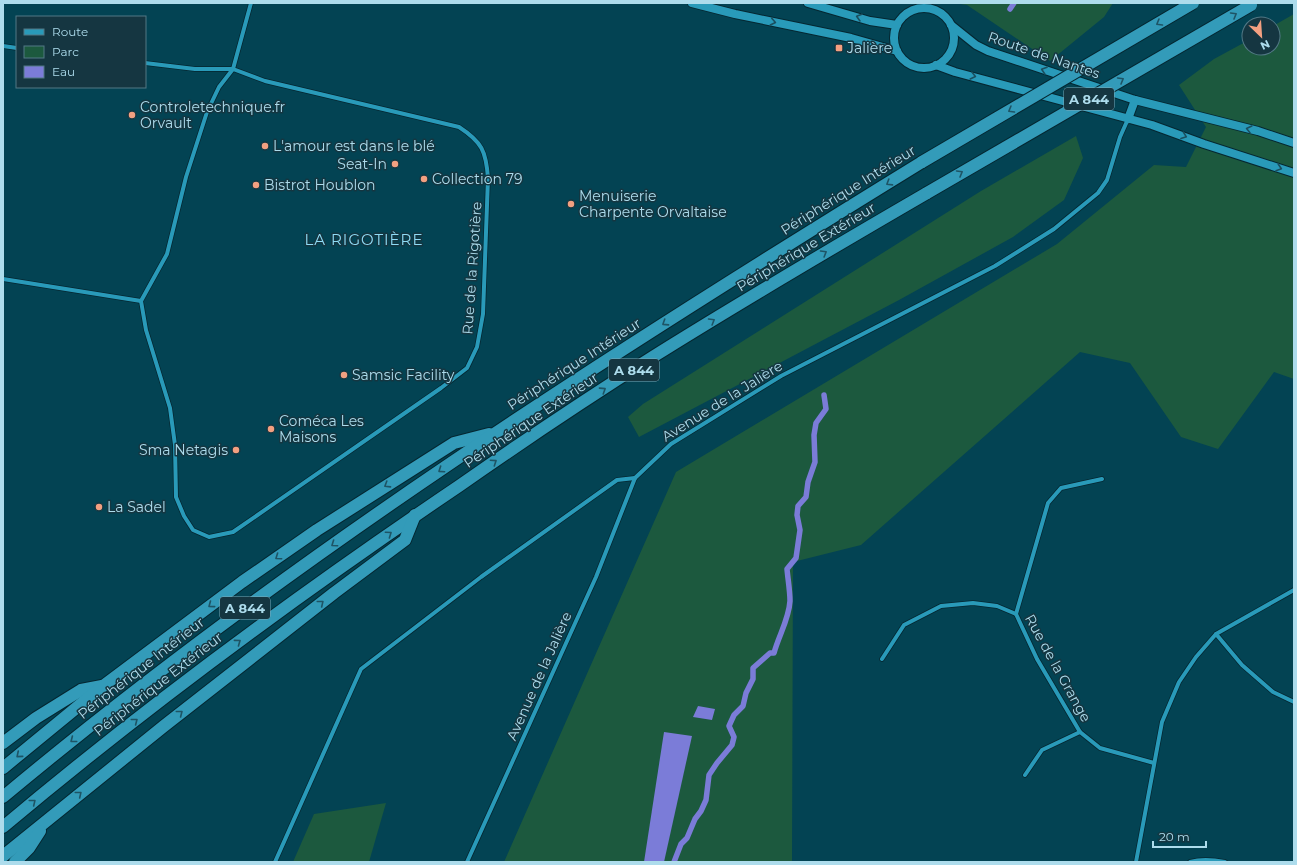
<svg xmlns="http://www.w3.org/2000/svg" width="1297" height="865" font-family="Montserrat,sans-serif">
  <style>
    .green { fill: #1c593e }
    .water { fill: #7b7cd8 }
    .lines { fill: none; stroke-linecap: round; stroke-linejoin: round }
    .stream { stroke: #7b7cd8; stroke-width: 5.5 }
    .street-casing { stroke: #052731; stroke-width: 5.5 }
    .secondary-casing { stroke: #052731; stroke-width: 10 }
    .highway-casing { stroke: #052731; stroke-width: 14 }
    .street { stroke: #299ab9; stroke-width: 4 }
    .secondary { stroke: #299ab9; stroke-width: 8 }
    .highway { stroke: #339bb9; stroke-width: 12 }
    .highway-bridge-casing { stroke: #052731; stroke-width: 14; stroke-linecap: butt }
    .highway-bridge { stroke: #339bb9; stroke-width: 12 }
    .oneway { stroke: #1e5465 }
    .oneway2 { stroke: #1a4f5f }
    .poi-dot { fill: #f3a081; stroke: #153641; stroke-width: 1.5 }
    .labels { text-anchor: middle; stroke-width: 3; stroke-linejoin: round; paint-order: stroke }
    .shield { fill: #153641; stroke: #7faab9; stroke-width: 1 }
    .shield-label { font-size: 13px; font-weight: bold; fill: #addcec }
    .poi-label { font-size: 14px; fill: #addcec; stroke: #153641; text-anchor: start }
    .street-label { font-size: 14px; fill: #addcec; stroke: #153641 }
    .neighbourhood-label { font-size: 15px; letter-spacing: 1px; fill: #8edcf6; stroke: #153641 }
  </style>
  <rect width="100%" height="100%" fill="#034353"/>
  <!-- green -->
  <g class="green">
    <path d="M954,3H1113L1104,17L1050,61L967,5Z"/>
    <path d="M1294,14V379L1274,372L1218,449L1181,437L1130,363L1080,352L861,545L793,562L792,861L791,862H504L676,472L1057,244L1154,165L1186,167L1206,127L1179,85L1214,59L1249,40V48H1273V26Z"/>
    <path d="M1076,136L1083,158L1064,200L1013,237L899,300L639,437L628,417L643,404L981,191Z"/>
    <path d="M386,803L369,862H293L314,814Z"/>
  </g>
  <!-- water -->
  <g class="water">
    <path d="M698,706L715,709L712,720L693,717Z"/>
    <path d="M664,732L692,736L664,862H644Z"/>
  </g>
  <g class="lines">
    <!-- stream -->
    <g class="stream">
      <path d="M1010,9L1014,3"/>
      <path d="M674,862L681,844L687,838L695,819L701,811L706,800L709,775L717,763L732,745L734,737L729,726L734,715L743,706L746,693L753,679V668L770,653H774C779,635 789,619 790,601C790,591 788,580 787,569L796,558L800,530L797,515L798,506L806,497L808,482L815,462L814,435L816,423L826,409L824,395"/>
    </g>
    <!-- street casing -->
    <g class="street-casing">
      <g id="street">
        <path d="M3,46L17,48"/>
        <path d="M145,63L195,69H233L265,81L459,127C482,142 486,151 488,178L483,314L477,347L467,368L441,388L233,532L209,537L193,530L184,516L176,497L175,445L170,408L146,330L141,301L167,254L186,177L207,112L219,87L233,69L251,3"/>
        <path d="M3,279L141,301"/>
        <path d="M1102,479L1061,488L1048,503L1016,614L1037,659L1080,732L1100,748L1154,763"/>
        <path d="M1216,634L1242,665L1273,692L1294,702"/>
        <path d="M882,659L904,625L941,606L973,603L997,606L1016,614"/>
        <path d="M1025,775L1042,750L1080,732"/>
        <path d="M275,862L361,669L481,577L617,480L635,478"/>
        <path d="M467,862L596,577L635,478L671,444L781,376L995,266L1054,229L1098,193L1107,180L1120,137L1128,119"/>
        <path d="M1136,862L1162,722L1179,682L1196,657L1216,634L1294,590"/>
        <path d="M1190,862C1201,859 1214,860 1225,862"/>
      </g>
    </g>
    <!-- secondary casing -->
    <g class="secondary-casing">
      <g id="secondary">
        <path d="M692,3L735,14L851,38L897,51"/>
        <path d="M808,3L870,21L897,25"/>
        <circle cx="924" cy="38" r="30"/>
        <path d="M951,25L976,45L988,51L1135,100L1258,131L1294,143"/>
        <path d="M936,65L955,72L1152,125L1204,144L1294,173"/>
        <path d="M1128,119L1135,100"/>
      </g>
    </g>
    <!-- highway casing -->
    <g class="highway-casing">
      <g id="highway">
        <path d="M3,743L36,718L81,690L102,686"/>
        <path d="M3,768L103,686L242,582L317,530L454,443L489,434"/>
        <path d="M3,797C289,558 605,357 922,162"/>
        <path d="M3,827C148,705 302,592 459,486C522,442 586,399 651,358C742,301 834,247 927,193"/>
        <path d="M3,856L164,726L334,593L405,540L415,515"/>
        <path d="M15,862L29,848L40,831"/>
      </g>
    </g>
    <!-- street -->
    <use href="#street" class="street"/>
    <!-- secondary -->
    <use href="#secondary" class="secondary"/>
    <!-- highway -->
    <use href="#highway" class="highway"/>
    <!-- highway-bridge casing -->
    <g class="highway-bridge-casing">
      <g id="highway-bridge">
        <path d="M922,162L1193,3"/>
        <path d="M927,193L1251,5"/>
      </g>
    </g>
    <!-- highway-bridge -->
    <use href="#highway-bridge" class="highway-bridge"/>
  </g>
  <!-- one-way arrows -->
  <defs><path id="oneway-chevron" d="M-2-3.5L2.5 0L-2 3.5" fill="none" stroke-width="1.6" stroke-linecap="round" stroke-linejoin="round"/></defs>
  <g class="oneway">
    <use href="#oneway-chevron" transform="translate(1234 15) rotate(-30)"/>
    <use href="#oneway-chevron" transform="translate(1159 23) rotate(150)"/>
    <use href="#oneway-chevron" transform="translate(1121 80) rotate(-30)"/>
    <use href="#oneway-chevron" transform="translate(1011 110) rotate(150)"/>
    <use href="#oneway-chevron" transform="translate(960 173) rotate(-30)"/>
    <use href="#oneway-chevron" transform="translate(889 183) rotate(148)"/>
    <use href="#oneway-chevron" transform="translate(824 253) rotate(-31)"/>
    <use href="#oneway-chevron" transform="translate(712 321) rotate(-31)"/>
    <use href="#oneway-chevron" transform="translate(665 323) rotate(147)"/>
    <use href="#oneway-chevron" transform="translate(603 390) rotate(-33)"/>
    <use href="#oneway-chevron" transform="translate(494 462) rotate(-34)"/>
    <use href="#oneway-chevron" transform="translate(441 470) rotate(146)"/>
    <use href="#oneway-chevron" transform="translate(387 485) rotate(148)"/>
    <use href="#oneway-chevron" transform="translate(389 534) rotate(-35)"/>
    <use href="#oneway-chevron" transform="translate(334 544) rotate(145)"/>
    <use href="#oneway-chevron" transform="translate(278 557) rotate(145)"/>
    <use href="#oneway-chevron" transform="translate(321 603) rotate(-39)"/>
    <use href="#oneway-chevron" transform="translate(211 605) rotate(143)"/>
    <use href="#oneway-chevron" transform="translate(238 642) rotate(-36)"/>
    <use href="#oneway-chevron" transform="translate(180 713) rotate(-38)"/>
    <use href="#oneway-chevron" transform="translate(135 721) rotate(-38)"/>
    <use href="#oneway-chevron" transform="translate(73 740) rotate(142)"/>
    <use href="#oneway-chevron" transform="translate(19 755) rotate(140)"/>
    <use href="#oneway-chevron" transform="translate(79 794) rotate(-39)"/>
    <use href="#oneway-chevron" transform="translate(33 802) rotate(-39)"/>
  </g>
  <g class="oneway2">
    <use href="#oneway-chevron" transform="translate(859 17) rotate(-164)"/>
    <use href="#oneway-chevron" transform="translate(773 22) rotate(12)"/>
    <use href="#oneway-chevron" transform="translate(1044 70) rotate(-162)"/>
    <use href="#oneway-chevron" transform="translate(973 76) rotate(14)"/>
    <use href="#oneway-chevron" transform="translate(1249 129) rotate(-166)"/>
    <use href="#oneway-chevron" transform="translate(1184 136) rotate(20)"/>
    <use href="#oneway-chevron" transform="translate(1279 168) rotate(18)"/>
  </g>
  <!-- markers -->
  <g class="poi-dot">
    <rect x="835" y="44" width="8" height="8" rx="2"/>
    <circle cx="132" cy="115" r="4"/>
    <circle cx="265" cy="146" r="4"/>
    <circle cx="395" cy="164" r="4"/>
    <circle cx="424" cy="179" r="4"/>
    <circle cx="256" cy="185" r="4"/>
    <circle cx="571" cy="204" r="4"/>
    <circle cx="344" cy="375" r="4"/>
    <circle cx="271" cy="429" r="4"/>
    <circle cx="236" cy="450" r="4"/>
    <circle cx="99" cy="507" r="4"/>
  </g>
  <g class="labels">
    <!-- shield labels -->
    <g class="shield">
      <rect x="1064" y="88" width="50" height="22" rx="3"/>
      <rect x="609" y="359" width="50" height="22" rx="3"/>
      <rect x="220" y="597" width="50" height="22" rx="3"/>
    </g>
    <g class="shield-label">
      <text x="1089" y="104">A 844</text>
      <text x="634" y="375">A 844</text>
      <text x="245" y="613">A 844</text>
    </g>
    <!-- poi labels -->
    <g class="poi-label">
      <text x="847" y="53">Jalière</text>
      <text x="140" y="112">Controletechnique.fr<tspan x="140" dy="16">Orvault</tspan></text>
      <text x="273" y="151">L'amour est dans le blé</text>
      <text x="387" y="169" text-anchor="end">Seat-In</text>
      <text x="432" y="184">Collection 79</text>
      <text x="264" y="190">Bistrot Houblon</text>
      <text x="579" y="201">Menuiserie<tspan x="579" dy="16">Charpente Orvaltaise</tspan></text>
      <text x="352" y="380">Samsic Facility</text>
      <text x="279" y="426">Coméca Les<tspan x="279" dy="16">Maisons</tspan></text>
      <text x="228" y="455" text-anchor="end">Sma Netagis</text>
      <text x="107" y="512">La Sadel</text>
    </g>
    <!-- street labels -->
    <g class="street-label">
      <text transform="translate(1044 55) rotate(19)" y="5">Route de Nantes</text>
      <text transform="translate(848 190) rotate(-32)" y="5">Périphérique Intérieur</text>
      <text transform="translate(806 247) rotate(-31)" y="5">Périphérique Extérieur</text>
      <text transform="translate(472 268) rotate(-86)" y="5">Rue de la Rigotière</text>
      <text transform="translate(574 364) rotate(-33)" y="5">Périphérique Intérieur</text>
      <text transform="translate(722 401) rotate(-32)" y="5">Avenue de la Jalière</text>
      <text transform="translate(531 420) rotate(-34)" y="5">Périphérique Extérieur</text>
      <text transform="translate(141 668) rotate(-38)" y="5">Périphérique Intérieur</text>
      <text transform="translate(1058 668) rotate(61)" y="5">Rue de la Grange</text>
      <text transform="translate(539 676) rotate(-66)" y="5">Avenue de la Jalière</text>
      <text transform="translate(158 684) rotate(-38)" y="5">Périphérique Extérieur</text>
    </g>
    <!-- neighbourhood labels -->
    <g class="neighbourhood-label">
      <text x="364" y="245">LA RIGOTIÈRE</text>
    </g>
  </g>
  <!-- border -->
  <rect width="1297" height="865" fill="none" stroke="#addcec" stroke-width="8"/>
  <!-- legend -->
  <rect x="16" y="16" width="130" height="72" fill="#153641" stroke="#527885"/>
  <rect x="24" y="29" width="20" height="6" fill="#299ab9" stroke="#527885"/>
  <text x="52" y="36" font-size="12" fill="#addcec">Route</text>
  <rect x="24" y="46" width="20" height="12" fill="#1c593e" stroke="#527885"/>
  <text x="52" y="56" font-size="12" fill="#addcec">Parc</text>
  <rect x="24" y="66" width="20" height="12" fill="#7b7cd8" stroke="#527885"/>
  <text x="52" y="76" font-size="12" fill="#addcec">Eau</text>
  <!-- north arrow -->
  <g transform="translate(1261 36) rotate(155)"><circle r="19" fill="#153641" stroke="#527885"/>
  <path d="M0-3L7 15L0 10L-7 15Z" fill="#f3a081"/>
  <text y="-6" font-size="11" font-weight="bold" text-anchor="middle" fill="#addcec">N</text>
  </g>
  <!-- scale -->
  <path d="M1153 841v6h53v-6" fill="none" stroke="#addcec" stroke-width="2"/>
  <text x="1159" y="841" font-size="12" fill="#addcec" stroke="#153641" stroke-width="3" paint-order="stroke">20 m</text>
</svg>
